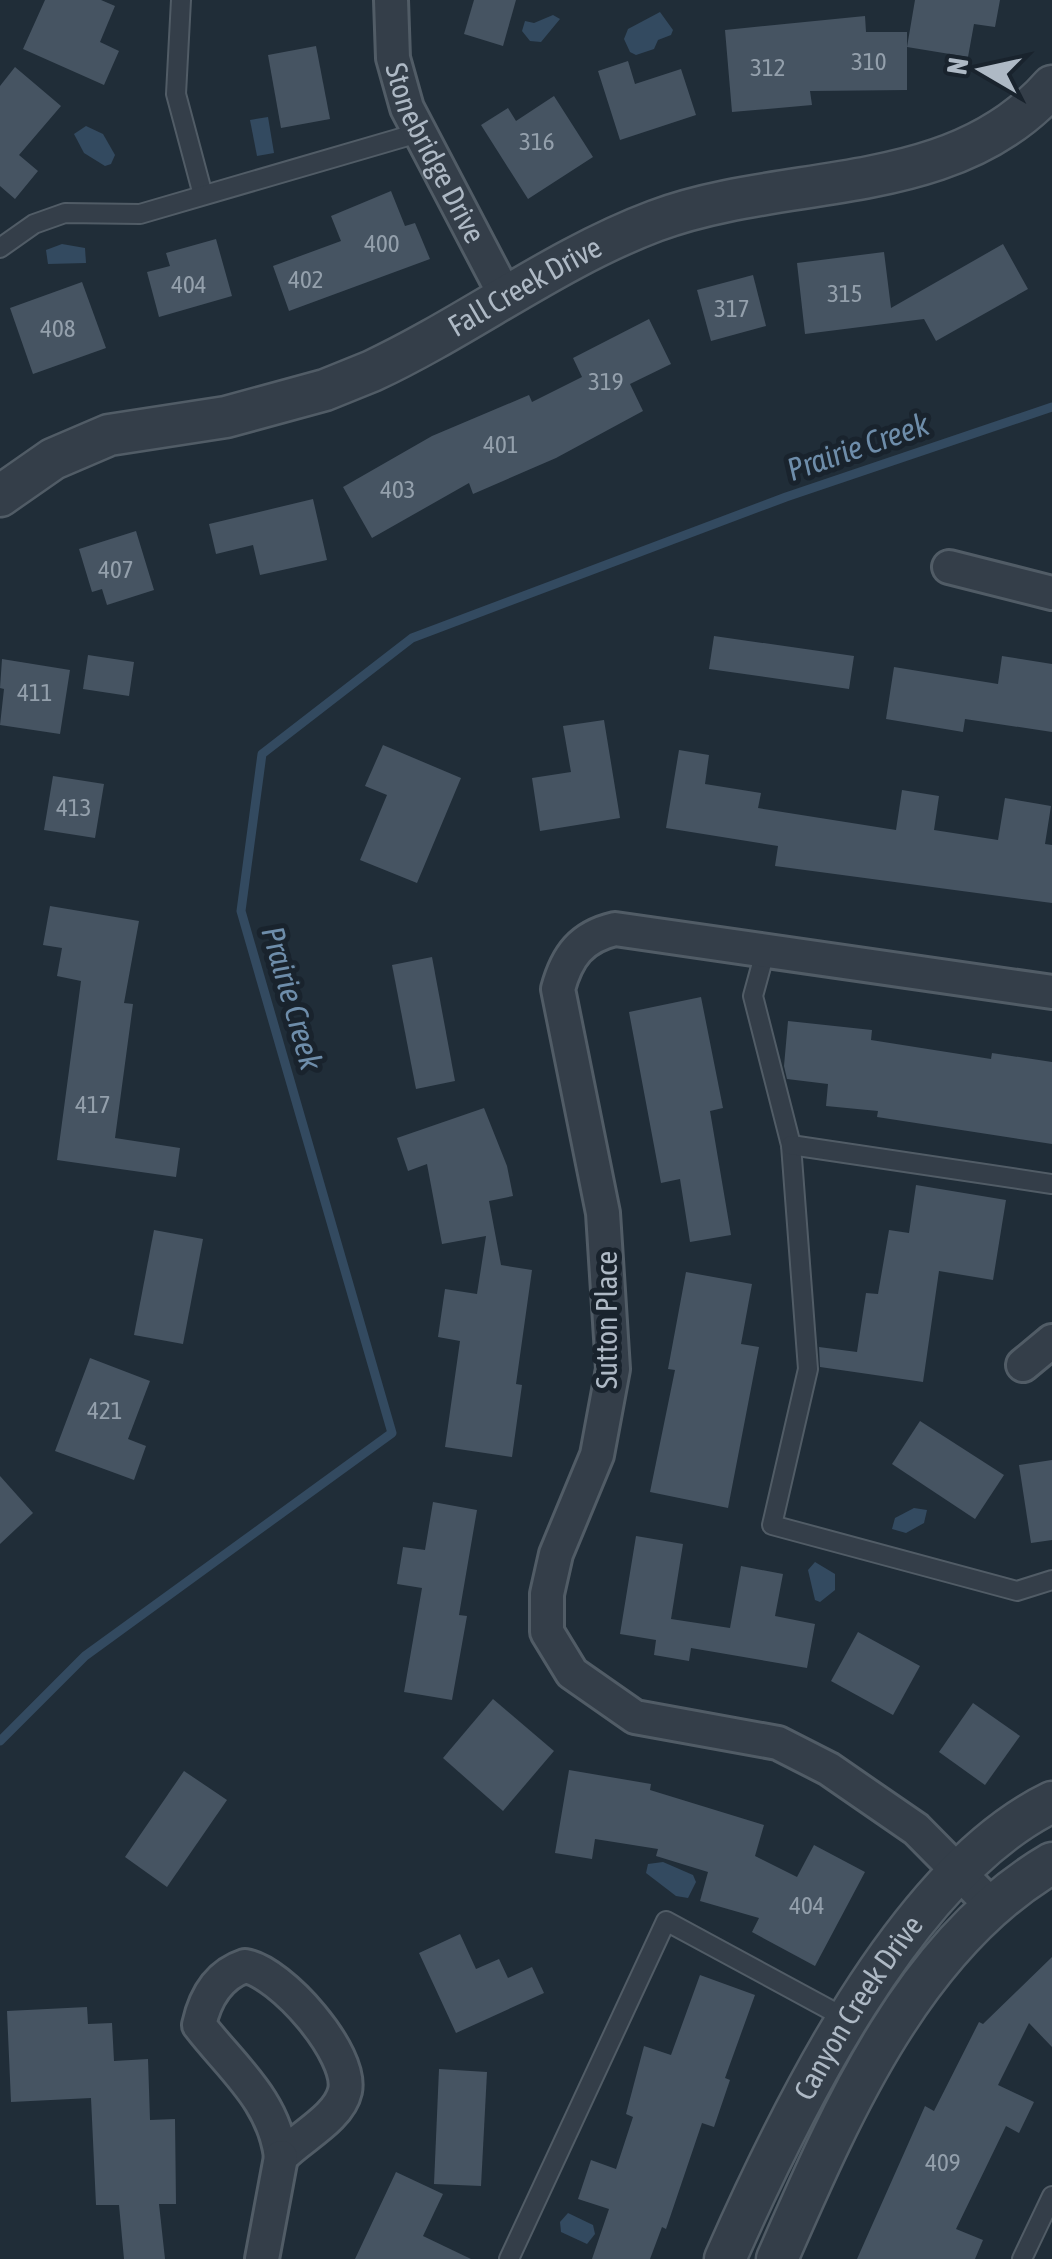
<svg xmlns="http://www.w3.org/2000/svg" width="1052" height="2259" font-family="'Asap Condensed',sans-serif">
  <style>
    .water { fill: #334a60 }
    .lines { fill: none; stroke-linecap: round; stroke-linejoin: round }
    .stream { stroke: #334a60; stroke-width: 9 }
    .building { fill: #465462 }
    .service-casing { stroke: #515c66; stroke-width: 22 }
    .minor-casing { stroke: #515c66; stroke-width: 38 }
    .tertiary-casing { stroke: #515c66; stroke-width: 45 }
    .service { stroke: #343e49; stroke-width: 18 }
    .minor { stroke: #343e49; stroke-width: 32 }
    .tertiary { stroke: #343e49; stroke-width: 40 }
    .labels { text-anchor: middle; stroke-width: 10; stroke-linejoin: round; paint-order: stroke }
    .number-label { font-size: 25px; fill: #94a0ac }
    .street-label { font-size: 30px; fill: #aeb9c5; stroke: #19232d }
    .water-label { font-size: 32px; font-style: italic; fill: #6e8daa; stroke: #19232d }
  </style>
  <rect width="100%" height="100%" fill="#202d38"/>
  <!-- water -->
  <g class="water">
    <path d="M660,12L673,30L671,35L658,40L654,49L636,55L630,52L624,39L628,29Z"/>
    <path d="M553,15L560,19L541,42L530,41L522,31L525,21L534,23Z"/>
    <path d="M268,117L274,153L257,156L250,120Z"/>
    <path d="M86,126L103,134L115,155L111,164L105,166L84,153L74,134Z"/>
    <path d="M62,244L85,248L86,263L48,264L46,250Z"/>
    <path d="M914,1508L927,1510L924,1523L906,1533L892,1529L895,1518Z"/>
    <path d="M815,1562L835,1574V1590L820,1602L815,1600L808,1570Z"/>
    <path d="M663,1862L693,1875L696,1882L688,1898L676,1896L646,1873L648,1864Z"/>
    <path d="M568,2213L593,2225L595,2234L587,2244L561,2232L560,2222Z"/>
  </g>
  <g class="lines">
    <!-- stream -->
    <path class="stream" d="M0,1741L85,1656L392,1433L241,911L262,754L412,638L786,497L1052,407"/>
  </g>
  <!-- building -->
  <g class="building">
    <path d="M45,0H101L115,6L100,42L119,51L104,85L23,49Z"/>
    <path d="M474,0H516L503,46L464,34Z"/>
    <path d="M915,0H1000L995,27L974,24L968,57L907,47Z"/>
    <path d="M865,16L866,32H907V90L810,91L812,105L732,112L725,30Z"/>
    <path d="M316,46L330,119L281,128L268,55Z"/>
    <path d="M628,61L635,84L681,69L696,115L620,140L598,71Z"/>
    <path d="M15,67L61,106L19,155L38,171L15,199L0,186V86Z"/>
    <path d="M554,96L593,157L528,199L481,125L508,108L516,121Z"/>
    <path d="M391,191L405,226L415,223L430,259L289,311L273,266L341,241L331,216Z"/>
    <path d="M216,239L232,296L159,317L147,272L170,266L166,253Z"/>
    <path d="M1003,244L1028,289L936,341L924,319L805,334L797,263L884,252L891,308Z"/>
    <path d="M753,275L766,326L711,341L697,290Z"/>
    <path d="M82,282L106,348L33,374L10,308Z"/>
    <path d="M649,319L671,364L630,384L643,411L556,458L473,494L469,483L372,538L343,487L432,436L529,395L532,402L582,377L573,358Z"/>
    <path d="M313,499L327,560L260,575L253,545L216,554L209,524Z"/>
    <path d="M136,531L154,590L107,605L102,589L92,592L79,549Z"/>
    <path d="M714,636L854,656L849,689L709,669Z"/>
    <path d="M88,655L134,662L129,696L83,689Z"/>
    <path d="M1002,656L1052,664V732L965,719L963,732L886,719L894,667L998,684Z"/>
    <path d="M2,659L70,670L60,734L0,725L4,689L0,688Z"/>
    <path d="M604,720L620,818L540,831L532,778L571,772L563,726Z"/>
    <path d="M383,745L461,778L417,883L360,860L387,795L365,786Z"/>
    <path d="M679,750L709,755L705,784L761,793L758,808L896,830L902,790L939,796L934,830L998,840L1005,798L1051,806L1045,844L1052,845V903L775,866L778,846L666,828Z"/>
    <path d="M53,776L104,784L95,838L44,830Z"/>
    <path d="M50,906L139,921L124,1003L133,1004L115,1138L180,1148L176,1177L57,1160L81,981L57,976L62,948L43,945Z"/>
    <path d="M432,957L455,1081L416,1089L392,965Z"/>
    <path d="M701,997L723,1108L710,1111L731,1235L690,1242L680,1179L661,1183L629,1012Z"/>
    <path d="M788,1021L872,1030L871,1040L991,1059L992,1053L1052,1062V1144L877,1117L878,1111L826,1106L828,1084L787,1079L784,1066Z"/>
    <path d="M484,1108L507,1166L513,1196L489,1201L501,1265L532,1270L516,1384L522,1385L512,1457L445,1447L460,1341L438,1337L445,1289L477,1294L486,1236L442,1244L427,1164L408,1171L397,1138Z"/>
    <path d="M916,1185L1006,1200L993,1280L939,1271L923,1382L820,1367L819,1347L857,1352L866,1293L878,1294L889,1230L909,1233Z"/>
    <path d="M154,1230L203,1239L183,1344L134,1335Z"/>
    <path d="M686,1272L752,1284L741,1344L759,1347L728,1508L650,1492L675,1370L668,1369Z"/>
    <path d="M90,1358L150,1381L128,1439L146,1446L134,1480L55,1451Z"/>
    <path d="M920,1421L1004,1475L975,1519L892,1464Z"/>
    <path d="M1052,1460V1540L1031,1543L1019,1465Z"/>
    <path d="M0,1476L33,1513L0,1544Z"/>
    <path d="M433,1502L477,1510L459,1615L467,1616L452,1700L404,1692L422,1588L397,1584L403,1547L425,1550Z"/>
    <path d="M636,1536L683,1544L671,1619L730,1628L741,1566L783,1574L775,1616L815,1624L807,1668L691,1648L689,1661L654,1655L656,1640L620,1634Z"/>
    <path d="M858,1632L920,1666L893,1715L831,1681Z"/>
    <path d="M493,1699L554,1751L503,1811L443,1758Z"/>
    <path d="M973,1703L1020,1736L985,1785L939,1752Z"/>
    <path d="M569,1770L651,1784L650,1790L764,1825L755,1856L797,1877L814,1845L865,1872L815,1966L752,1932L759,1918L700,1901L708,1872L656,1856L658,1849L595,1839L592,1859L555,1853Z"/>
    <path d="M184,1771L227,1800L167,1887L125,1857Z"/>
    <path d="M460,1934L476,1969L499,1959L508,1978L532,1967L544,1993L456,2033L419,1953Z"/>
    <path d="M1052,1957V2047L1029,2023L998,2085L1034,2102L1019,2133L1006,2126L956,2229L983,2240L975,2259H857L925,2106L934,2111L979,2022L983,2024Z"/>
    <path d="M700,1975L755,1995L725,2078L730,2080L714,2127L702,2123L666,2229L662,2227L650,2259H592L609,2209L578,2199L591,2160L616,2169L633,2117L626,2114L644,2046L671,2055Z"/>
    <path d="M87,2007L88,2024L112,2023L114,2061L148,2059L150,2120L175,2119L176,2204H159L165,2259H124L119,2205H96L91,2098L11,2102L7,2011Z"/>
    <path d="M439,2069L487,2072L481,2186L434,2184Z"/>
    <path d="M396,2172L443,2194L423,2236L471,2259H355Z"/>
  </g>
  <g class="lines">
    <!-- service casing -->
    <g class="service-casing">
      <g id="service">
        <path d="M181,0L176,94L203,195"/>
        <path d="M0,248L34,224L65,213L140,214L418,133"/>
        <path d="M765,952L753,996L791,1145L808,1369L772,1525L1017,1591L1052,1580"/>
        <path d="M791,1145L1052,1184"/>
        <path d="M509,2259L666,1921L847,2019"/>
        <path d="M1022,2259L1052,2196"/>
      </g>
    </g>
    <!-- minor casing -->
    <g class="minor-casing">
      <g id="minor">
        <path id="s1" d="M391,0L393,58L407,108L507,299"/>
        <path d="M949,567L1052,593"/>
        <path d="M1023,1365L1052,1341"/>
        <path d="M994,1908L916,1829L829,1769L778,1743L635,1717L572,1673L547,1632V1594L556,1554L597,1455L613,1369L603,1213L558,989C567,956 581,937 615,929L1052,992"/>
        <path d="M245,1966C281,1972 353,2054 345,2091C339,2118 300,2137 281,2157C274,2100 232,2068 199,2025C205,1998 218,1975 245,1966Z"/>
        <path d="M262,2259L281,2157"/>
      </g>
    </g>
    <!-- tertiary casing -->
    <g class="tertiary-casing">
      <g id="tertiary">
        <path id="s2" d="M0,496L53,459L109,435L226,417L325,390L372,371C468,326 556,258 655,221C785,172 952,200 1052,86"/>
        <path id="s3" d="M725,2259C789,2114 905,1873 1052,1802"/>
        <path d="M777,2259C839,2118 912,1945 1052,1863"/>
      </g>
    </g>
    <!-- service -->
    <use href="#service" class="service"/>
    <!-- minor -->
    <use href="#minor" class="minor"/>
    <!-- tertiary -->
    <use href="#tertiary" class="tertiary"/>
  </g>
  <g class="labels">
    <!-- number labels -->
    <g class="number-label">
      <text x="869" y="70">310</text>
      <text x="768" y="76">312</text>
      <text x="537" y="150">316</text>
      <text x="382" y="252">400</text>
      <text x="306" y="288">402</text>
      <text x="189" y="293">404</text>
      <text x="845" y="302">315</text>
      <text x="732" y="317">317</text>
      <text x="58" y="337">408</text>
      <text x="606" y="390">319</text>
      <text x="501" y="453">401</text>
      <text x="398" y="498">403</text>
      <text x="116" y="578">407</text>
      <text x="35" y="701">411</text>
      <text x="74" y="816">413</text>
      <text x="93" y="1113">417</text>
      <text x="105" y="1419">421</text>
      <text x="807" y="1914">404</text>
      <text x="943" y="2171">409</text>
    </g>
    <!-- street labels -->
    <g class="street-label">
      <text dy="10" stroke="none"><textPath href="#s1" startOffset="162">Stonebridge Drive</textPath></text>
      <text dy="10" stroke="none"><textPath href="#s2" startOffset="572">Fall Creek Drive</textPath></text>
      <text transform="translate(607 1320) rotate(-90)" y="10">Sutton Place</text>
      <text dy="10" stroke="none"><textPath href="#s3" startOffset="285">Canyon Creek Drive</textPath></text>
    </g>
    <!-- water labels -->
    <g class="water-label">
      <text transform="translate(858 447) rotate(-19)" y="11">Prairie Creek</text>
      <text transform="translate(292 998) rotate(74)" y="11">Prairie Creek</text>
    </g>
  </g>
  <!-- north arrow -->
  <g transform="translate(982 70) rotate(279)" stroke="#19232d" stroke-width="8" paint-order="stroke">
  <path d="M0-8L18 38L0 25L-18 38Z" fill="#aeb9c5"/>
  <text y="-15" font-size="28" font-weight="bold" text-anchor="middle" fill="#aeb9c5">N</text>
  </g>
</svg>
